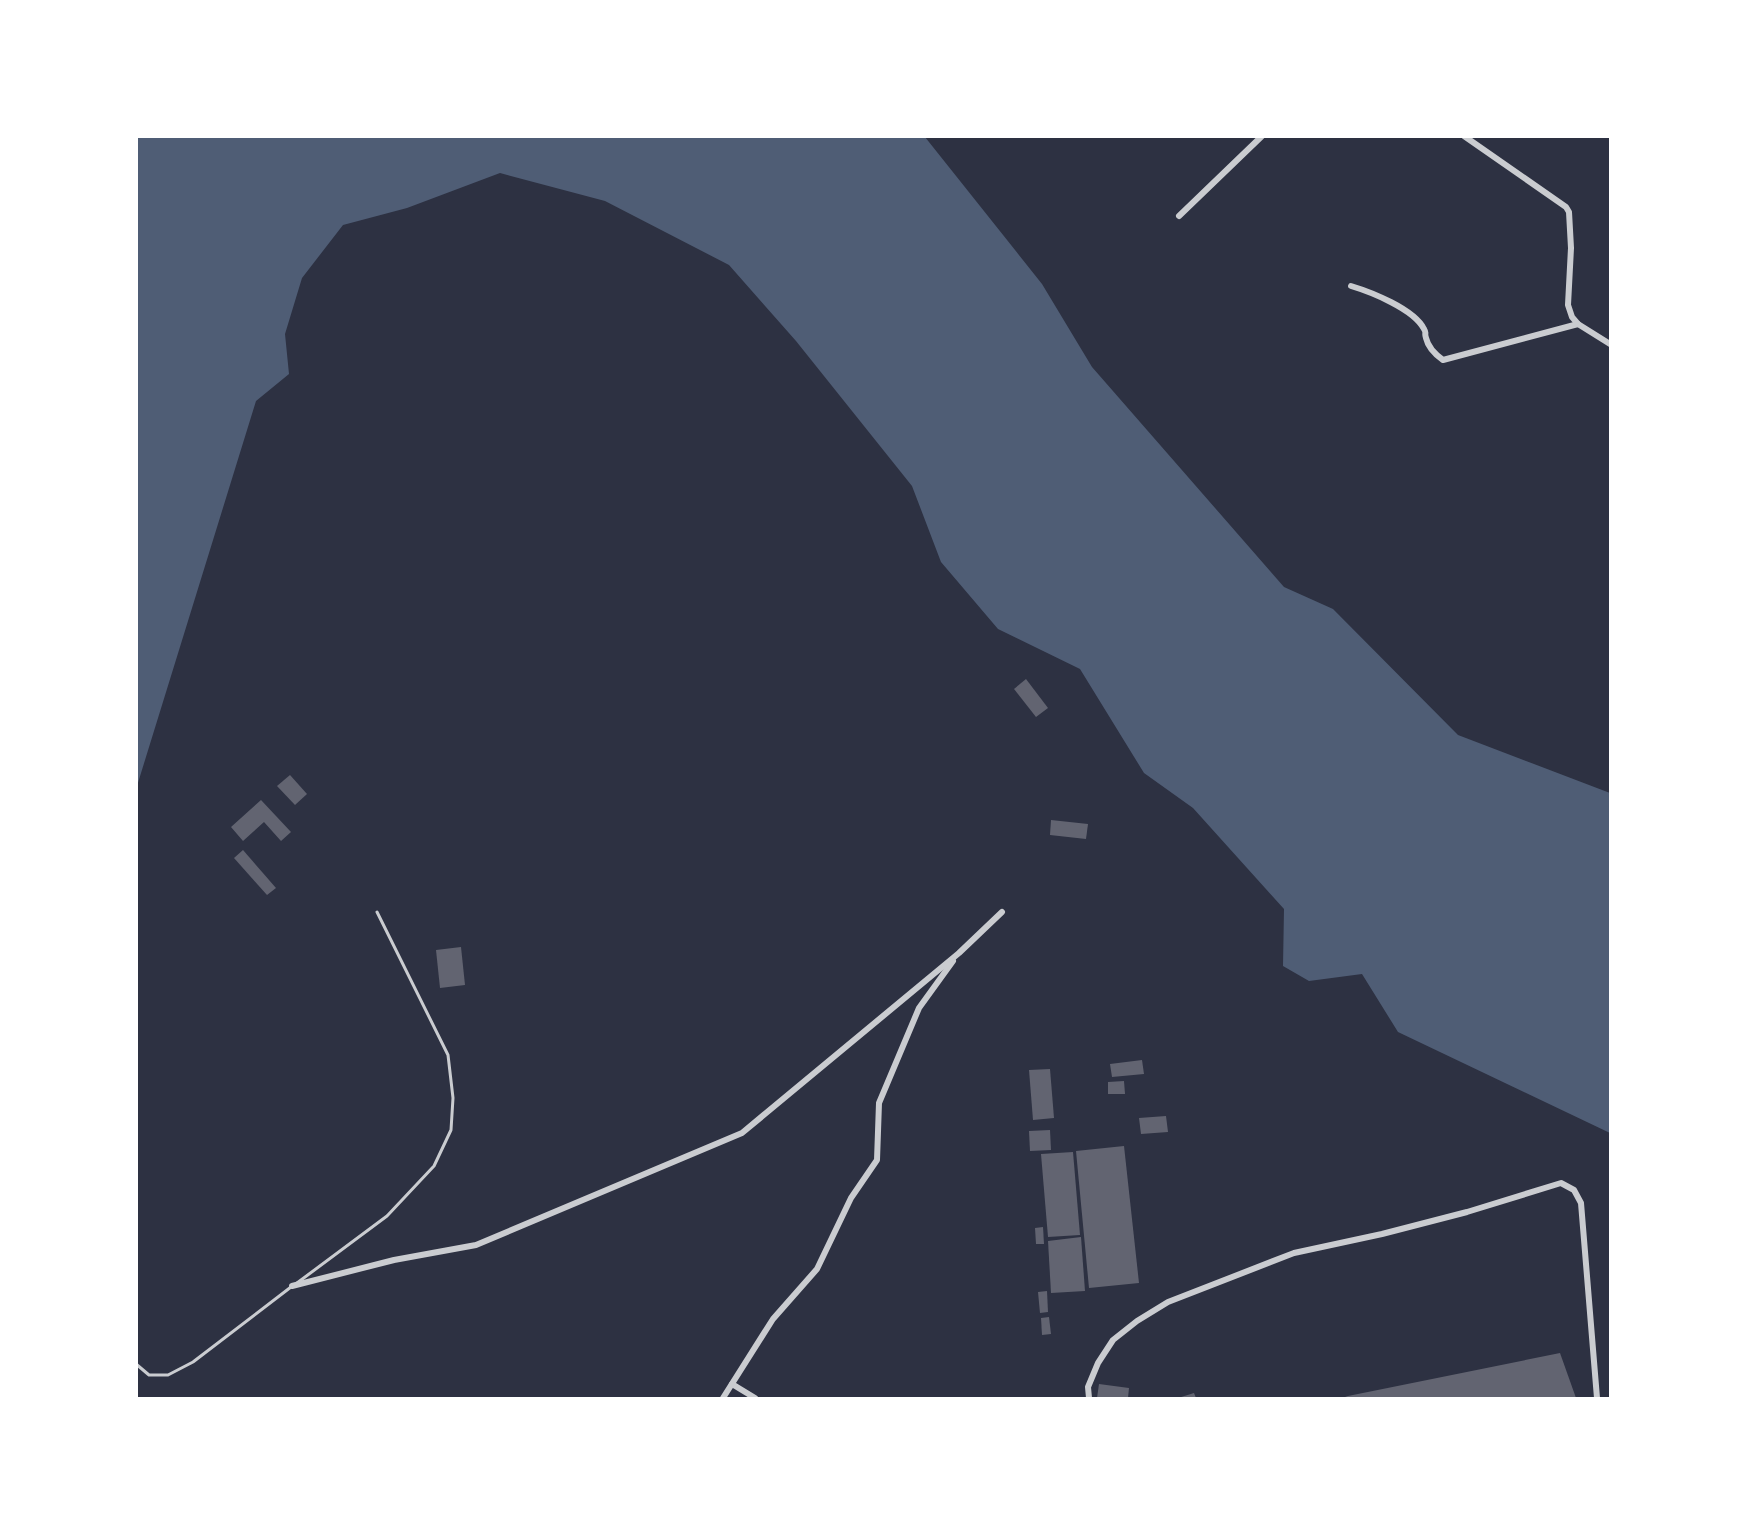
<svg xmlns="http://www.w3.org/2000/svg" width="1747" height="1535" font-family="Signika,sans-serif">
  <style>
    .water { fill: #4f5d75 }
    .building { fill: #626471 }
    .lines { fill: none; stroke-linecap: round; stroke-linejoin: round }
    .service { stroke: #caccd0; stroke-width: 3 }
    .minor { stroke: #caccd0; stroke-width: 6 }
  </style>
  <rect width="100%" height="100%" fill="#2d3142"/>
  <!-- water -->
  <path class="water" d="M137,136L925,137L1042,284L1092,367L1284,587L1333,609L1458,735L1610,793V1133L1398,1032L1362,974L1309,981L1283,966L1284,909L1193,808L1144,773L1080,669L998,629L941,562L912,486L796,341L729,265L605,201L500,173L407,208L343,225L302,278L285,334L289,374L256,401L137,786Z"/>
  <!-- building -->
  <g class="building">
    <path d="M1026,679L1048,708L1036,717L1014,689Z"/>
    <path d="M290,775L307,794L295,805L277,786Z"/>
    <path d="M261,800L291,832L281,841L264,822L243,841L231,827Z"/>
    <path d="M1051,820L1088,824L1086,839L1050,835Z"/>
    <path d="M243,850L276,888L267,895L234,858Z"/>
    <path d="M461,947L465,985L440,988L436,950Z"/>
    <path d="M1142,1060L1144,1074L1112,1077L1110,1064Z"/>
    <path d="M1050,1069L1054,1118L1033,1120L1029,1070Z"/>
    <path d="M1124,1081L1125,1094H1108V1082Z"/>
    <path d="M1166,1116L1168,1132L1141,1134L1139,1118Z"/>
    <path d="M1050,1130L1051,1150L1030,1151L1029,1131Z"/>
    <path d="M1124,1146L1139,1283L1089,1288L1076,1151Z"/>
    <path d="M1073,1152L1080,1235L1048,1237L1041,1154Z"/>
    <path d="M1043,1227L1044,1244H1036L1035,1228Z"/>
    <path d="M1081,1237L1085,1291L1051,1293L1048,1241Z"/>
    <path d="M1047,1291L1048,1312L1040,1313L1038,1292Z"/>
    <path d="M1049,1317L1051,1334L1042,1335L1041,1318Z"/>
    <path d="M1560,1353L1576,1398H1342L1348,1396Z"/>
    <path d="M1099,1384L1129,1388L1128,1398H1097Z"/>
    <path d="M1194,1393L1196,1398H1178Z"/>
  </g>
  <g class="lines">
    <!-- service -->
    <g class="service">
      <path d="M297,1283L387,1216L434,1166L451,1130L453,1098L448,1055L377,912"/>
      <path d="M136,1364L149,1375H168L193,1362L291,1287"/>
    </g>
    <!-- minor -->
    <g class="minor">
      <path d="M1464,136L1566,207L1569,212L1571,248L1568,305L1572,317L1578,324L1610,344"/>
      <path d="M1179,216L1262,136"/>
      <path d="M1351,286C1371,292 1414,309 1424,329C1427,334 1424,332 1426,338C1428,347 1436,355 1443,360L1578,324"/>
      <path d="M292,1286L394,1260L476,1245L742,1133L959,953L1002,912"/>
      <path d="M732,1384L755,1398"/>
      <path d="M723,1398L773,1319L817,1269L851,1198L877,1160L879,1103L919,1008L953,961"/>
      <path d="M1089,1398L1088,1387L1098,1363L1113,1340L1137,1321L1168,1302L1294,1253L1382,1234L1467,1212L1561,1183L1574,1190L1581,1203L1597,1398"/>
    </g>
  </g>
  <!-- border -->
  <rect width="1747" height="1535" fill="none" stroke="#ffffff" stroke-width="276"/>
</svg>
